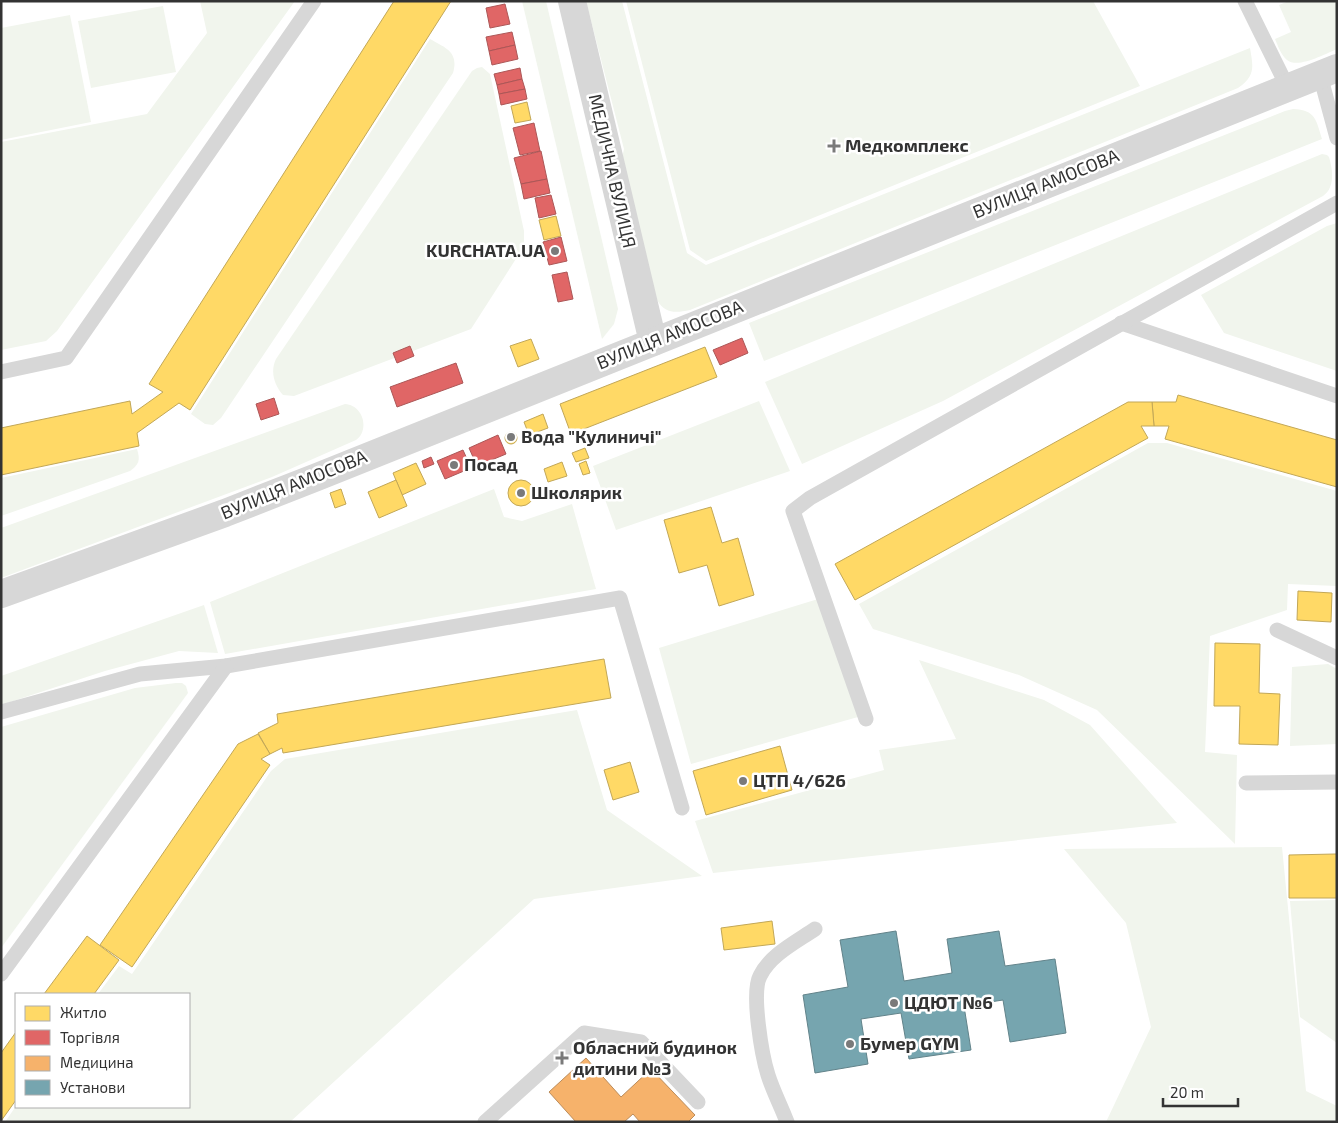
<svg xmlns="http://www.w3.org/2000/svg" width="1338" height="1123" font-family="'Exo 2',sans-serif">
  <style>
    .green { fill: #f1f5ed }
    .homes { fill: #ffd966; stroke: #c2a757 }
    .shops { fill: #e06666; stroke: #ac5757 }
    .health { fill: #f6b26b; stroke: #bc8c5a }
    .public { fill: #76a5af; stroke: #62838a }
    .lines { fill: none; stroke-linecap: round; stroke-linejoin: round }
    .service { stroke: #d7d7d7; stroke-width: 15 }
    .tertiary { stroke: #d7d7d7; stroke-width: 28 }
    .poi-dot { fill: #7a7a7a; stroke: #fff; stroke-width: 2 }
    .labels { text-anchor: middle; stroke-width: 5; stroke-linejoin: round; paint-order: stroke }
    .poi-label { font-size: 18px; font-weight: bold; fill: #333; stroke: #fff; text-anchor: start }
    .street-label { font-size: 18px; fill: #333; stroke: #fff }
  </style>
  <rect width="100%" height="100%" fill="#fff"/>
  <!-- green -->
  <g class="green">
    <path d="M200,1H295L57,331L46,341L1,350V142L147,114L207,33Z"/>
    <path d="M522,1H546L618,309L614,324L602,339Z"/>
    <path d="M586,1H622L687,253L706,265L1250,48C1253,66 1256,76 1238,88L690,310C676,313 665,314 657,300L621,163L624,149Z"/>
    <path d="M626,1H1093L1140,86L706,261L690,250Z"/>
    <path d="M1289,1H1337V49C1325,54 1298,69 1287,60C1281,55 1278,46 1275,39L1291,32L1279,5Z"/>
    <path d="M163,6L176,72L91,88L78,21Z"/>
    <path d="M70,15L91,122L1,140V28Z"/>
    <path d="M430,39C446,48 459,52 453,73L221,418L213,425L205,424L191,414Z"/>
    <path d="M482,67L490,74L524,231V242L521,251L471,329L294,396L283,395C274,385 270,371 276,359L472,71L477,68Z"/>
    <path d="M1293,109C1316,110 1316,120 1322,139L764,361L749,323L1285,111Z"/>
    <path d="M1322,154L1327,155L1329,157C1333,170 1335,188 1323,196L943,401L802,464L765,382Z"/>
    <path d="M1337,223V371L1224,333L1201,295L1327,226Z"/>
    <path d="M759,401L790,471L616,530L593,466Z"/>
    <path d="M345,404C363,405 370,430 356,440L272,477L1,578V528Z"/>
    <path d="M1148,443H1167L1337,491V586L1288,584L1287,610L1210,636L1205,752L1237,755L1235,844L1097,710L1019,675L873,629L859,604Z"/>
    <path d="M137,449C140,459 140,464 130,471L1,516V478Z"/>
    <path d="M494,489L504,517L522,521L572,504L596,589L225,654L210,602Z"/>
    <path d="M818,599L858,717L691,764L659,648Z"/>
    <path d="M204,605L218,653L179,651L105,671L1,705V676Z"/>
    <path d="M919,660L1044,700L1090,725L1177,823L713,873L695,821L884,770L879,750L956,739Z"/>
    <path d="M1328,664L1337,669V744L1290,746L1292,667Z"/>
    <path d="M176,683H182L186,686L188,693L1,948V727L135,688Z"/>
    <path d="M577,710L607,810L702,876L534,899L290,1122H5L16,1106L189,1107V994H98L119,966L132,974L271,771L285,759Z"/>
    <path d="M1282,847L1306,1091L1337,1106V1122H1106L1151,1027L1126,923L1064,849Z"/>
    <path d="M1337,900V1043L1300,1017L1290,901Z"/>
  </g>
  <!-- homes -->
  <g class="homes">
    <path d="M394,1H451L190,410L179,403L137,433L139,446L1,475V428L130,401L132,414L163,392L149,384Z"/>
    <path d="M527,102L531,120L515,123L511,106Z"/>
    <path d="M556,216L561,236L544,240L539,220Z"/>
    <path d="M531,339L539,359L518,367L510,346Z"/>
    <path d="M705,347L717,377L571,434L560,404Z"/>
    <path d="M1178,395L1337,440V487L1165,439L1169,426H1154L1152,402H1176Z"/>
    <path d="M1128,402H1152L1154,426H1141L1148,438L855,600L835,564Z"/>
    <path d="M543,414L548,428L529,435L524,422Z"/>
    <circle cx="511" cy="438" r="6"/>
    <path d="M585,448L589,458L576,462L572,453Z"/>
    <path d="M586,461L590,473L583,475L579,464Z"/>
    <path d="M562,462L567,476L548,482L544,469Z"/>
    <path d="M416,463L426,484L402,495L393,473Z"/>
    <path d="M396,480L407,506L379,518L368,492Z"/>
    <circle cx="521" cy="493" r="13"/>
    <path d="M341,489L346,504L335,508L330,493Z"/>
    <path d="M711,507L722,543L738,538L754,595L719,606L707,565L679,573L664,520Z"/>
    <path d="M1298,591L1332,593L1331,622L1297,620Z"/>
    <path d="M1215,643L1260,644L1259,693L1280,694L1278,745L1239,744L1240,706H1214Z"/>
    <path d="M604,659L611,698L283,753L282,748L270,754L258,733L278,723L277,714Z"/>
    <path d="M258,734L270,754L261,759L270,765L132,967L100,945L238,744Z"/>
    <path d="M780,746L792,790L706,815L693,771Z"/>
    <path d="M630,762L639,792L613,800L604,770Z"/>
    <path d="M1335,854H1337V898H1289V855Z"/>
    <path d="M772,921L775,944L724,950L721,928Z"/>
    <path d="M87,936L119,960L94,994H44Z"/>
    <path d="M16,1032V1100L1,1121V1053Z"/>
  </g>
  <!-- shops -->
  <g class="shops">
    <path d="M505,4L510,24L490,28L486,8Z"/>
    <path d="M512,32L515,45L489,51L486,37Z"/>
    <path d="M515,45L518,59L492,65L489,51Z"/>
    <path d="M520,68L522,79L497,85L494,74Z"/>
    <path d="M522,79L525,89L499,94L497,85Z"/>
    <path d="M525,89L527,99L501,105L499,94Z"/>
    <path d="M534,123L540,151L520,155L513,128Z"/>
    <path d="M541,151L547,179L521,184L514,158Z"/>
    <path d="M547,179L550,193L524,199L521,184Z"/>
    <path d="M551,195L556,214L539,218L535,198Z"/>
    <path d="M561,237L567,261L549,265L543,242Z"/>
    <path d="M567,272L573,299L558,302L552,275Z"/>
    <path d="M742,338L748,353L720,365L713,350Z"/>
    <path d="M410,346L414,356L397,363L393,353Z"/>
    <path d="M456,363L463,383L397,407L390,387Z"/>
    <path d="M274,398L279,414L261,420L256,404Z"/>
    <path d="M498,435L506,454L477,466L469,448Z"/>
    <path d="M463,450L471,468L445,479L437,461Z"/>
    <path d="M431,457L434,464L424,468L422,461Z"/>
  </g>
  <!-- health -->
  <path class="health" d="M586,1058L621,1097L651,1069L695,1115L688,1122H640L633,1114L624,1122H576L549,1092Z"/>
  <!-- public -->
  <path class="public" d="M896,931L904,981L952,973L947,939L999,931L1005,966L1055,959L1066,1033L1010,1042L1003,1000L964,1006L971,1050L909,1059L901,1013L861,1019L868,1064L815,1073L803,995L848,987L840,940Z"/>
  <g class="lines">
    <!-- service -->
    <g class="service">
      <path d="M1245,1L1288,88"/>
      <path d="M1320,75L1337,138"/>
      <path d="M1121,323L1337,396"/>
      <path d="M1,372L66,358L314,1"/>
      <path d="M1277,630L1337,658"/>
      <path d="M1,712L140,674L226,666L620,598L682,808"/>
      <path d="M866,719L793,511L810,498L1337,203"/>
      <path d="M1246,783L1337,782"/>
      <path d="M1,974L226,666"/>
      <path d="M485,1122L584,1033L641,1042L698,1102"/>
      <path d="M787,1122C781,1106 773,1091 768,1075C762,1056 751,993 760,976C770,955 796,942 815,929"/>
    </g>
    <!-- tertiary -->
    <g class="tertiary">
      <path d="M572,1L653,342"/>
      <path d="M1,594L225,513L317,477L1337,68"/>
    </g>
  </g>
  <!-- markers -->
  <g class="poi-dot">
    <path d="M831.5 138.5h5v5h5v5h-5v5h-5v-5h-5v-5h5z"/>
    <circle cx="555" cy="251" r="5"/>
    <circle cx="511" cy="437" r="5"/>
    <circle cx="454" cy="465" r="5"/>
    <circle cx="521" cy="493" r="5"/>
    <circle cx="743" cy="781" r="5"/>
    <circle cx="894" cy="1003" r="5"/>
    <circle cx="850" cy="1044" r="5"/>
    <path d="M559.5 1050.5h5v5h5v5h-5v5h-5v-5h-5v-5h5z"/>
  </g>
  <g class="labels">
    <!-- poi labels -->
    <g class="poi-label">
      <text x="845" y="152">Медкомплекс</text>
      <text x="545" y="257" text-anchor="end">KURCHATA.UA</text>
      <text x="521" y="443">Вода "Кулиничі"</text>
      <text x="464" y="471">Посад</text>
      <text x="531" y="499">Школярик</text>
      <text x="753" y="787">ЦТП 4/626</text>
      <text x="904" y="1009">ЦДЮТ №6</text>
      <text x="860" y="1050">Бумер GYM</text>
      <text x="573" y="1054">Обласний будинок<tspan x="573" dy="21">дитини №3</tspan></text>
    </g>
    <!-- street labels -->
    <g class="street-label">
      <text transform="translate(612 171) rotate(77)" y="6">МЕДИЧНА ВУЛИЦЯ</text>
      <text transform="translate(1046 184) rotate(-22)" y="6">ВУЛИЦЯ АМОСОВА</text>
      <text transform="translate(670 335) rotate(-22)" y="6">ВУЛИЦЯ АМОСОВА</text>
      <text transform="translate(294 485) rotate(-22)" y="6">ВУЛИЦЯ АМОСОВА</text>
    </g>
  </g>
  <!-- border -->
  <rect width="1338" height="1123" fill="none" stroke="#333333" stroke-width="5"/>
  <!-- legend -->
  <rect x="15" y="993" width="175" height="115" fill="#ffffff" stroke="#adadad"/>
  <rect x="25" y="1006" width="25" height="15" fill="#ffd966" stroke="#adadad"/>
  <text x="60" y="1018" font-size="15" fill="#333333">Житло</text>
  <rect x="25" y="1030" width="25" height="15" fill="#e06666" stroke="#adadad"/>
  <text x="60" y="1043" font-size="15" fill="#333333">Торгівля</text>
  <rect x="25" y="1056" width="25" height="15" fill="#f6b26b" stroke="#adadad"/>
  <text x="60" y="1068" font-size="15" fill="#333333">Медицина</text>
  <rect x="25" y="1080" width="25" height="15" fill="#76a5af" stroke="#adadad"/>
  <text x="60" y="1093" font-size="15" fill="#333333">Установи</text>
  <!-- scale -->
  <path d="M1163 1098v8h75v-8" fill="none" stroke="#333333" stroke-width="2.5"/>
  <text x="1170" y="1098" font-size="15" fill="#333333" stroke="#ffffff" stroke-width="4" paint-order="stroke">20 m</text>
</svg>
